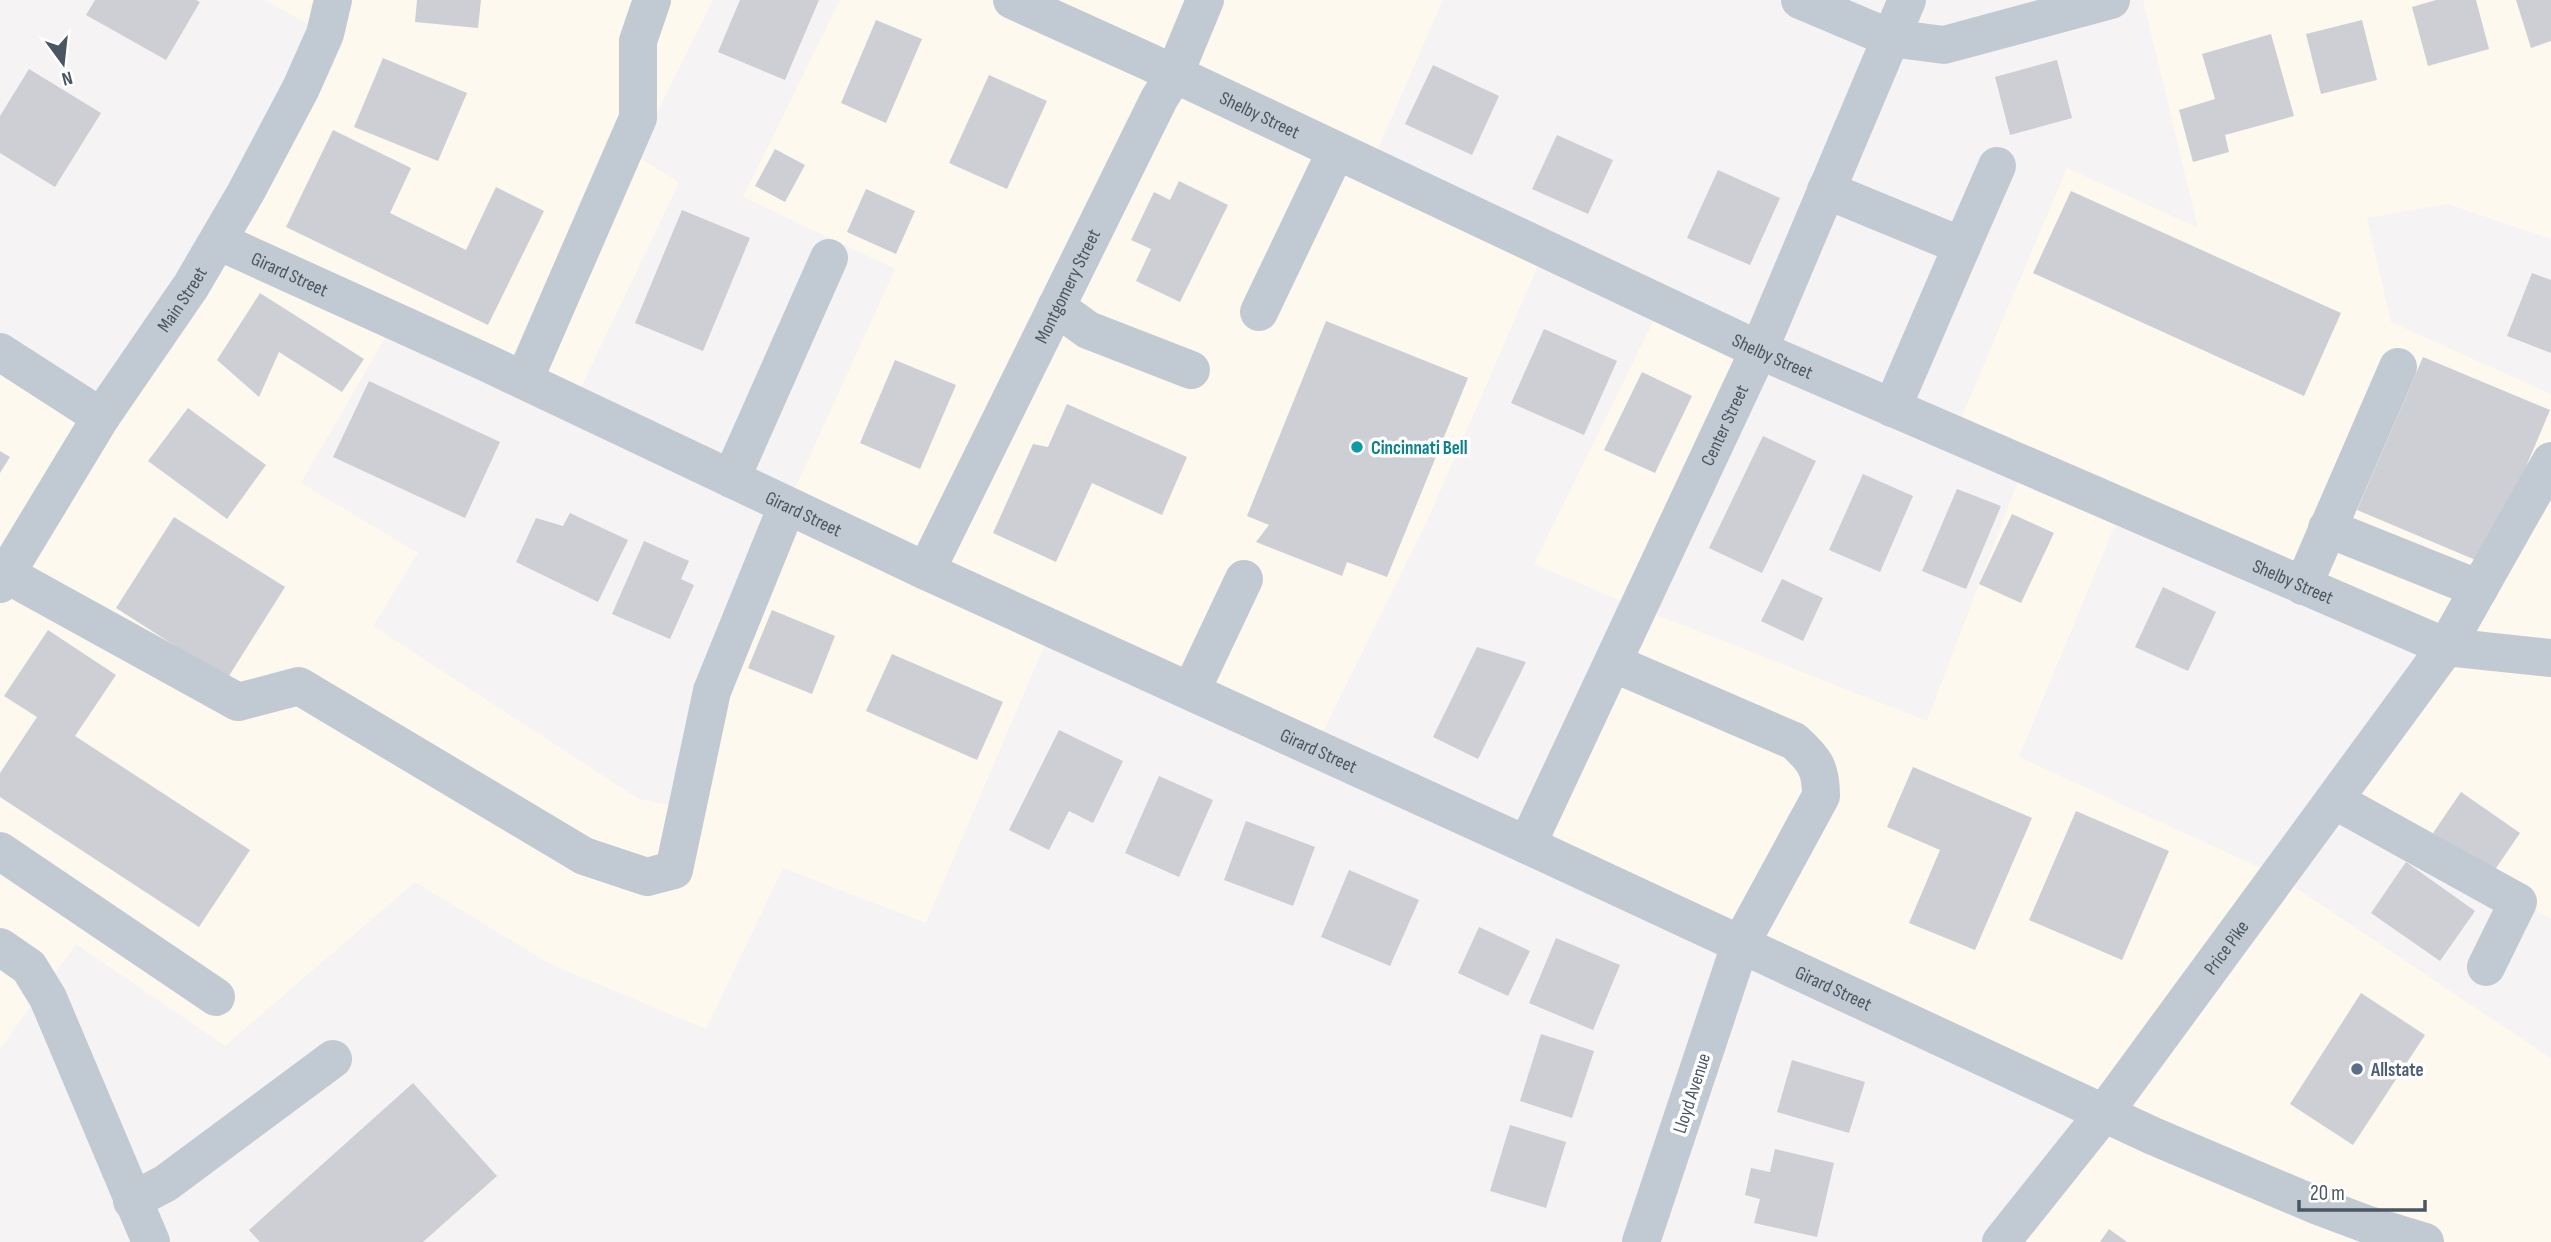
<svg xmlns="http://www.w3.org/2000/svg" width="2551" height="1242" font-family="'Sofia Sans Condensed',sans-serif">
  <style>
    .commercial { fill: #fdf9ef }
    .building { fill: #cdcfd5 }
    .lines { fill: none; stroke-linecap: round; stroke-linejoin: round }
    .minor { stroke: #c1cad2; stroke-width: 38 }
    .culture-dot { fill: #0f9aa8; stroke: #fff; stroke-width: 2.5 }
    .service-dot { fill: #5c6f8a; stroke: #fff; stroke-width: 2.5 }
    .labels { text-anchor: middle; stroke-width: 7; stroke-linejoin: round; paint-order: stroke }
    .street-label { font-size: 19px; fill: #4a5661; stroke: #fff }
    .culture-label { font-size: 19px; font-weight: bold; fill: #0d838f; stroke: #fff; text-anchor: start }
    .service-label { font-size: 19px; font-weight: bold; fill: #4e5e75; stroke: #fff; text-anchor: start }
  </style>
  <rect width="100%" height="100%" fill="#f5f3f3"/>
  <!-- commercial -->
  <g class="commercial">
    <path d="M265,0H713L636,155L679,183L573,404L395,321L301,483L418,553L373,626L639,799L687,809L787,506L895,269L743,197L840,0H1443L1370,167L1545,250L1428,519L1315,748L1052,628L926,923L783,868L706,1029L550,964L415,882L225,1046L76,944L0,1049V352L101,417L325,34Z"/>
    <path d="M2143,0H2551V239L2448,204L2367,218L2391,322L2551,394V919L2338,796L2446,648L2122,508L2019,757L2278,876L2551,1058V1242H2001L2104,1113L1527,845L1638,608L1534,564L1661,305L1759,350L1639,608L1927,721L2024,465L1954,435L2067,168L2198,228Z"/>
  </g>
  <!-- building -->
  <g class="building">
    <path d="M95,0H196L200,2L166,60L86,15Z"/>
    <path d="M417,0H481L478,28L415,22Z"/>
    <path d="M740,0H819L785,80L718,52Z"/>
    <path d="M2436,0H2476L2489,49L2428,66L2412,7Z"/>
    <path d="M2516,0H2551V41L2531,48Z"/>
    <path d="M876,20L922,39L886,123L841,103Z"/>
    <path d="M2362,20L2377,80L2321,94L2306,34Z"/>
    <path d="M2271,34L2294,116L2225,135L2229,152L2193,162L2179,110L2215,99L2202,54Z"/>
    <path d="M383,58L467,93L438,161L354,127Z"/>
    <path d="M2057,60L2072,118L2010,135L1995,77Z"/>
    <path d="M1433,65L1499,96L1472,155L1405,124Z"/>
    <path d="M29,69L101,113L55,187L0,153V116Z"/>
    <path d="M989,75L1047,101L1007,189L949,163Z"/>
    <path d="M333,130L411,168L390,213L466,250L496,187L544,211L488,325L286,227Z"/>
    <path d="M1557,135L1613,160L1588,214L1532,189Z"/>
    <path d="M775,149L805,165L785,202L755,186Z"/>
    <path d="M1718,170L1780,198L1750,265L1687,238Z"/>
    <path d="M1179,181L1228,205L1180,302L1136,281L1151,249L1131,240L1154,192L1170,200Z"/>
    <path d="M866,189L915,211L896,254L847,232Z"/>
    <path d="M2071,191L2341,313L2304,396L2033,273Z"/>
    <path d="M682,210L750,238L703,351L635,323Z"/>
    <path d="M2532,273L2551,280V353L2507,336Z"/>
    <path d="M260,293L364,359L342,392L279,352L259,397L217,360Z"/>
    <path d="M1326,321L1468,378L1387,577L1347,562L1342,576L1256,542L1269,525L1247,516Z"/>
    <path d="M1544,329L1617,361L1584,435L1511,403Z"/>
    <path d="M2423,357L2550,410L2485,564L2357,510Z"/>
    <path d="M895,360L956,385L920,469L860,443Z"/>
    <path d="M1642,372L1692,396L1655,473L1604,450Z"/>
    <path d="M369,381L500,442L465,518L333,457Z"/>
    <path d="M1067,404L1187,457L1162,515L1092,483L1056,562L993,533L1033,444L1048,447Z"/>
    <path d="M188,408L266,465L227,519L148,461Z"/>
    <path d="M1763,436L1816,461L1762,573L1709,548Z"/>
    <path d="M0,451L10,457L0,473Z"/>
    <path d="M1863,474L1913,496L1880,572L1829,550Z"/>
    <path d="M1957,489L2001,506L1966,589L1922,571Z"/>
    <path d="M570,513L628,540L598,602L516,562L536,518L563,526Z"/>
    <path d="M2012,514L2054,533L2021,603L1979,584Z"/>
    <path d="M174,517L285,587L227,679L116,608Z"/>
    <path d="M644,541L689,561L681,579L694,585L670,639L612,614Z"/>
    <path d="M1782,579L1823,598L1803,641L1761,621Z"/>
    <path d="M2163,587L2216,612L2188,671L2135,647Z"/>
    <path d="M772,610L835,636L812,694L748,668Z"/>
    <path d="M48,630L116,675L75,736L250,850L199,927L0,797V773L37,717L4,696Z"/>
    <path d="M1477,647L1526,662L1478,759L1433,737Z"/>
    <path d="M892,654L1003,702L977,760L866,711Z"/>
    <path d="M1059,730L1123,761L1093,823L1069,811L1049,850L1009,830Z"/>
    <path d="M1913,767L2032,818L1975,950L1909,923L1940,850L1887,827Z"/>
    <path d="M1159,776L1213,800L1179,877L1125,853Z"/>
    <path d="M2461,792L2520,833L2492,874L2433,833Z"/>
    <path d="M2076,811L2169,851L2122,960L2029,920Z"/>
    <path d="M1246,821L1315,847L1293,906L1224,880Z"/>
    <path d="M2406,862L2475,911L2440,961L2371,913Z"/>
    <path d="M1349,870L1419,900L1390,966L1321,937Z"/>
    <path d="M1479,927L1530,951L1508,996L1458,973Z"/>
    <path d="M1556,938L1620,965L1593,1030L1529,1003Z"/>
    <path d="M2361,993L2425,1035L2353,1145L2290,1104Z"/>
    <path d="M1541,1034L1594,1051L1572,1118L1520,1101Z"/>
    <path d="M1792,1060L1865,1082L1849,1133L1777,1112Z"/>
    <path d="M413,1083L497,1176L423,1242H260L249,1230Z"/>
    <path d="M1510,1125L1566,1142L1546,1208L1490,1191Z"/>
    <path d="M1775,1149L1834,1163L1817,1237L1754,1223L1760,1199L1745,1195L1751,1168L1770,1172Z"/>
    <path d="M2109,1229L2127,1242H2100Z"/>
  </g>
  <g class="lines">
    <!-- minor -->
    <g class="minor">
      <path id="s1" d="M1012,0L1147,61L1759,350L2446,647L2551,658"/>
      <path d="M1800,0L1890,38L1944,45L2111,0"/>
      <path d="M1826,190L1962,246L1892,408"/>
      <path id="s2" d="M218,241L487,363L926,571L1527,845L2153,1136L2318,1206L2369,1225L2425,1242"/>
      <path d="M1962,246L1997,166"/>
      <path d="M1056,307L1088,330L1191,370"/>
      <path d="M1259,312L1336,151"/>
      <path d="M0,352L101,417"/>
      <path d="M524,380L638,118V41L652,0"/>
      <path d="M731,479L829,258"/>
      <path d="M2327,528L2479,589"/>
      <path id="s3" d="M926,571L1159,99L1174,75L1205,0"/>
      <path d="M6,574L238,702L299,686L584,856L647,877L674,870L712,691L787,506"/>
      <path id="s4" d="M0,584L101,417L191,286L246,192L301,88L325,34L333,0"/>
      <path d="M2303,586L2398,367"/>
      <path d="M1613,663L1794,741C1815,760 1821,768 1821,796L1740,945L1641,1242"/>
      <path d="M1191,691L1244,579"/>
      <path d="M2334,800L2518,902L2486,967"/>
      <path id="s5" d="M1527,845L1759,350L1907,0"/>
      <path d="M0,851L216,997"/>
      <path d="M0,947L29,967L48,998L151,1242"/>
      <path d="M132,1201L166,1183L333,1059"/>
      <path id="s6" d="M2001,1242L2104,1113L2446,647L2551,461"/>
    </g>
  </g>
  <!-- markers -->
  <circle class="culture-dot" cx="1357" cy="447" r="7"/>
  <circle class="service-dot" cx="2357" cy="1069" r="7"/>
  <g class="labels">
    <!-- street labels -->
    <g class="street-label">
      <text dy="7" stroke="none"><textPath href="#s1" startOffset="273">Shelby Street</textPath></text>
      <text dy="7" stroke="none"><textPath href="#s2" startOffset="79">Girard Street</textPath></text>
      <text dy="7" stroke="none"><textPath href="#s3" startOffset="318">Montgomery Street</textPath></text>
      <text dy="7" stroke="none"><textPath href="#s4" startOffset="338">Main Street</textPath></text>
      <text dy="7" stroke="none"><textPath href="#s1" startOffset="840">Shelby Street</textPath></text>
      <text dy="7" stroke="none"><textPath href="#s5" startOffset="464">Center Street</textPath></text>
      <text dy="7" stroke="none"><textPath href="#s2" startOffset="646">Girard Street</textPath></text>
      <text dy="7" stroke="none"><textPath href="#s1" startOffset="1407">Shelby Street</textPath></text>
      <text dy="7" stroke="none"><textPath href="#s2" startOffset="1213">Girard Street</textPath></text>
      <text dy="7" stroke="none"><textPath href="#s6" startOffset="371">Price Pike</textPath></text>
      <text dy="7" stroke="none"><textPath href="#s2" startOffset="1780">Girard Street</textPath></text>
      <text transform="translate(1691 1093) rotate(-72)" y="7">Lloyd Avenue</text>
    </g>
    <!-- culture labels -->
    <g class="culture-label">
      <text x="1371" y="454">Cincinnati Bell</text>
    </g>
    <!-- service labels -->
    <g class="service-label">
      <text x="2371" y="1076">Allstate</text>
    </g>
  </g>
  <!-- north arrow -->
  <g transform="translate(63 63) rotate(165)" stroke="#ffffff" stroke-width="5" paint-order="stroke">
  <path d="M0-5L12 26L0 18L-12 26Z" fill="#4a5661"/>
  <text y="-10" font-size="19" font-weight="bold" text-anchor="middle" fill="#4a5661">N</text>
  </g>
  <!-- scale -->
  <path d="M2299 1200v10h126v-10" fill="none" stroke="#4a5661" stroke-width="3.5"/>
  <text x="2310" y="1200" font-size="21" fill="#4a5661" stroke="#ffffff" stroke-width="5" paint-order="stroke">20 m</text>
</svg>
